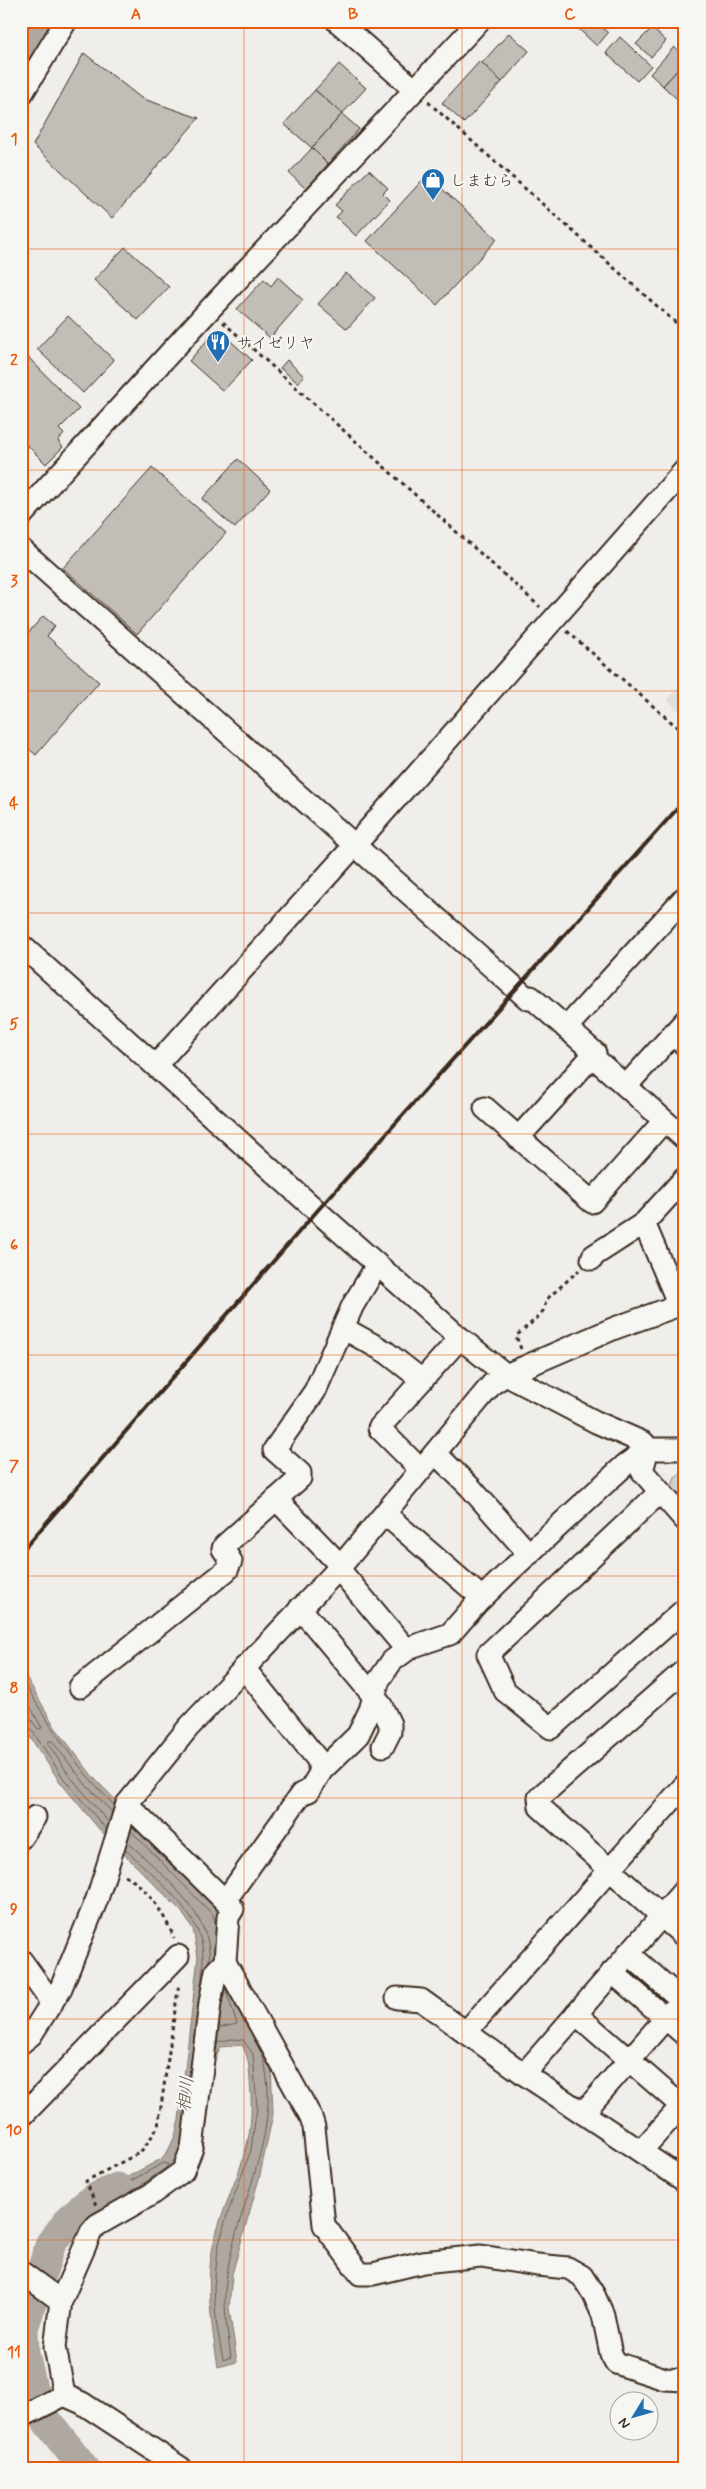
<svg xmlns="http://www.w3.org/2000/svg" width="706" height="2489" font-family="Mynerve,'Klee One',sans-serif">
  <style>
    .built { fill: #e2dfdb }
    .green { fill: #d4d1cc; stroke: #887e75 }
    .water { fill: #afa8a1; stroke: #81766d }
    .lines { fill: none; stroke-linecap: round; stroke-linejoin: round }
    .shore { stroke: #695c52; stroke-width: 1 }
    .river { stroke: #afa8a1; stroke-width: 31 }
    .building { fill: #c2bdb7; stroke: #3b2a1e }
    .minor-casing { stroke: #3b2a1e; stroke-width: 25 }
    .path { stroke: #3b2a1e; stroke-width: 3; stroke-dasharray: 4 4; stroke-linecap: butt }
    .minor { stroke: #f6f6f2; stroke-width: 21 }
    .rail { stroke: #3b2a1e; stroke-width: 4 }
    .grid { fill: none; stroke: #e8590c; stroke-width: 1; stroke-opacity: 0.55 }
    .labels { text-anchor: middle; stroke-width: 4.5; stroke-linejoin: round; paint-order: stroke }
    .poi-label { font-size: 16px; fill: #3b2a1e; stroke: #f6f6f2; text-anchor: start }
    .water-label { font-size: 18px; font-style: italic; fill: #64564c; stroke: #f6f6f2 }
    .neatline { fill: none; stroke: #e8590c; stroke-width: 2 }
    .grid-label { font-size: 16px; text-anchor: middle; font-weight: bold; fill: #e8590c }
  </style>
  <rect width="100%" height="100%" fill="#efeeea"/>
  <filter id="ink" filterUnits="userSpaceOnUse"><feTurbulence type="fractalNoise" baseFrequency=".02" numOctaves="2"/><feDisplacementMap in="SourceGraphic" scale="10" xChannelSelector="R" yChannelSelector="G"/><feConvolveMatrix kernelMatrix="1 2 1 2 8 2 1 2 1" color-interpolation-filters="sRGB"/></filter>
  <g filter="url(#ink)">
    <!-- built -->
    <path class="built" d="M685,680V716L667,700Z"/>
    <!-- green -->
    <path class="green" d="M685,1471V1515L668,1496L675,1478Z"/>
    <!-- water -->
    <path class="water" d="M21,1668L55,1727L94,1778L223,1910L238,1966L271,2064L273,2114L260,2175L232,2274L229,2308L237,2362L218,2367C212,2328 205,2286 213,2246C220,2213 237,2182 246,2149C252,2127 252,2104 250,2081C249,2068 249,2057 242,2045L220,2047L216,2059L195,2072L180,2156L170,2172L107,2208L85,2217L37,2265L90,2197L161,2159L168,2151L175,2136L179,2120L198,1957L193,1929L181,1911L99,1829L60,1782L30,1737L21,1724Z"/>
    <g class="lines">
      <!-- shore -->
      <g class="shore">
        <path d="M21,1677C48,1724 76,1767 114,1805"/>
        <path d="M21,1690L42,1728L38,1729L30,1718L21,1715"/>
        <path d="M21,1722L28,1724L64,1779L106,1829"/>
        <path d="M109,1823L69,1775L48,1744L49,1741H52L86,1785L112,1812"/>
        <path d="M131,1831L213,1915L216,1925"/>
        <path d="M128,1842C158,1872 214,1914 209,1961"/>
        <path d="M125,1849C154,1877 204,1914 203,1957C203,1983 197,2011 194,2037"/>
        <path d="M219,2028L237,2024L225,1988"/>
        <path d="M217,2042L232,2039L243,2040L253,2054L257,2107L251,2150L227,2215L218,2248L214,2287L216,2321L223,2360L231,2357C227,2328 222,2302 227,2274C238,2201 286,2126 261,2051"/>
        <path d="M164,2163L168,2164L166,2168L135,2189L95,2208L91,2206L94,2201L103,2196Z"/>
      </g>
      <!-- river -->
      <g class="river">
        <path d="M21,46L37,21"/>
        <path d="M84,2468L46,2420L32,2388L24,2354L23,2328L51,2243L73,2216L93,2199L117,2188"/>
      </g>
    </g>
    <!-- building -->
    <g class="building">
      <path d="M570,21H595L608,33L597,46Z"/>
      <path d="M667,21H685V23L678,31Z"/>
      <path d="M652,28L666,41L651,57L636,44Z"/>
      <path d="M509,33L529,51L502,82L482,63Z"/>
      <path d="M620,37L651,66L637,81L606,53Z"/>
      <path d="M674,47L685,57V62L663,86L650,74Z"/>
      <path d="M84,53L141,98L199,118L112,218L33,145Z"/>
      <path d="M480,61L502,82L464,123L442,103Z"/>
      <path d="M339,64L366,88L342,114L315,90Z"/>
      <path d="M681,66L685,69V90L677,99L663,86Z"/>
      <path d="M315,90L342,114L312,148L284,124Z"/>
      <path d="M342,114L359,129L328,164L312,148Z"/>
      <path d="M312,148L328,164L306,189L289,173Z"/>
      <path d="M369,170L388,188L383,193L390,200L356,236L336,217L342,211L335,205Z"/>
      <path d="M427,175L497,239L437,305L367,241Z"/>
      <path d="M125,247L169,287L138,320L94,280Z"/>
      <path d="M346,273L375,298L347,329L318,304Z"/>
      <path d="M278,277L303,300L270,338L237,309L264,279L271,286Z"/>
      <path d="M68,316L114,360L83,393L37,349Z"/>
      <path d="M217,329L252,360L223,391L189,361Z"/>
      <path d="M21,350L79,409L59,429L64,434L58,441L63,447L46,464L21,439Z"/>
      <path d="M287,360L304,376L298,383L280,368Z"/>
      <path d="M238,459L270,489L235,528L202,499Z"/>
      <path d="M152,468L226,533L137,634L63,568Z"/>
      <path d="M43,616L55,626L47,636L99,682L36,755L21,742V641Z"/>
    </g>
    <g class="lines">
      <!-- minor casing -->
      <g class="minor-casing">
        <g id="minor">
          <path d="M337,21L415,90"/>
          <path d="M21,95L66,21"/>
          <path d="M21,516L209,310L479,21"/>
          <path d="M21,549L528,999L531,997L595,1053L518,1138"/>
          <path d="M21,945L317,1211L460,1338L506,1375L596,1422L644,1443L648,1449H685"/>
          <path d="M685,1021L673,1034L685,1045"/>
          <path d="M566,1028L685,897"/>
          <path d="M592,1056L685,1139"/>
          <path d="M156,1065L355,845L685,470"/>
          <path d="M626,1086L673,1034"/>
          <path d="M485,1108L592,1202L664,1121"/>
          <path d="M644,1223L679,1305"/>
          <path d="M592,1259L593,1256L644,1223L685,1178"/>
          <path d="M343,1328L386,1352L422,1380"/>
          <path d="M648,1449L642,1471L685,1520"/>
          <path d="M435,1453L470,1487L529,1554"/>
          <path d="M420,1469L379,1428L460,1338"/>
          <path d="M659,1493L488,1654L505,1691L551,1728L685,1609"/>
          <path d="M276,1499L341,1566"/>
          <path d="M385,1514L482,1598"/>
          <path d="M338,1568L406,1649"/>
          <path d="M300,1608L381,1705L390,1724V1732L383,1746"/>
          <path d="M244,1668L318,1760L320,1773"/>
          <path d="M685,1670L542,1795L539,1798L540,1807L685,1937"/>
          <path d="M80,1687L227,1570L231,1561L223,1549L224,1546L300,1478V1473L274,1450L315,1391L353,1305L377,1265"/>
          <path d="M127,1804L233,1909L228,1917L225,1962L311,2117L314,2127L324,2225L360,2274H373L423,2262L481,2256L537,2265L568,2268L582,2276L594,2295L603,2315L611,2354L616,2363L665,2379L685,2380"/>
          <path d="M21,1838L35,1817"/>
          <path d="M225,1901L301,1794L309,1791L322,1770L358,1735L370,1710L379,1680L392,1661L411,1647L450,1634L477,1603L513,1568L625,1465L648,1449"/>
          <path d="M628,1953L685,2003"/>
          <path d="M21,1960L52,2003"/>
          <path d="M612,1972L685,2035"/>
          <path d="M397,1998L421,2000L524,2074L685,2181"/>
          <path d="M576,2014L685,2109"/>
          <path d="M465,2033L685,1785"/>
          <path d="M21,2043L31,2035L61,1988L97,1899L127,1804L188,1728L341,1566L492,1384L506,1375L615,1328L685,1303"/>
          <path d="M524,2074L685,1889"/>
          <path d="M583,2113L685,1996"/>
          <path d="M21,2117L178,1956"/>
          <path d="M641,2151L685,2102"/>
          <path d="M21,2272L61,2301"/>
          <path d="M64,2395L55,2347L61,2301L91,2232L97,2225L150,2195L183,2171L192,2148L210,2003L216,1971L225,1962"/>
          <path d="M64,2395L82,2403L181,2468"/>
          <path d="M21,2417L64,2395"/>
        </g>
      </g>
      <!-- path -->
      <g class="path">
        <path d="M428,102L685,331"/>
        <path d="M223,322L540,607"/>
        <path d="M567,631L685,734"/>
        <path d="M521,1349L516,1336L537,1318L543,1311L547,1299L579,1270"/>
        <path d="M125,1875C148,1889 164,1913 174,1938"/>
        <path d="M96,2205L86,2181L139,2153L144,2148L158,2127L179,1983"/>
      </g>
      <!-- minor -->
      <use href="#minor" class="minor"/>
      <!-- rail -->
      <path class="rail" d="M21,1552L317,1211L685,800"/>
    </g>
  </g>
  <!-- grid -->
  <path class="grid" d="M244,21V2468M462,21V2468M21,249H685M21,470H685M21,691H685M21,913H685M21,1134H685M21,1355H685M21,1576H685M21,1798H685M21,2019H685M21,2240H685"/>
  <!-- icons -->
  <defs>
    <g id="shop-pin" transform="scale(1.25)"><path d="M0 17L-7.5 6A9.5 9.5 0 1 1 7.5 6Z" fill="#1f6fb2" stroke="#f6f6f2"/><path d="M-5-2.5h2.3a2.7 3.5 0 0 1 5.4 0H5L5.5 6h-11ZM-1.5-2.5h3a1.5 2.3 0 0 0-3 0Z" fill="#fff"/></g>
    <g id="restaurant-pin" transform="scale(1.25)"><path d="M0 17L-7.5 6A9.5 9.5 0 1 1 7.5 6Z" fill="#1f6fb2" stroke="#f6f6f2"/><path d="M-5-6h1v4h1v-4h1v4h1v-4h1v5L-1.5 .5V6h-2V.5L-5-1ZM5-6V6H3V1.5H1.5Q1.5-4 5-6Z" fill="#fff"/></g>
  </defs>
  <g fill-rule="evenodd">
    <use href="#shop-pin" x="433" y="180"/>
    <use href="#restaurant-pin" x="218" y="342"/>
  </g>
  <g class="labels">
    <!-- poi labels -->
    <g class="poi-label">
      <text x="450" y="186">しまむら</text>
      <text x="236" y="348">サイゼリヤ</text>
    </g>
    <!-- water labels -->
    <g class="water-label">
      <text transform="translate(185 2094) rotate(-84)" y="6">相川</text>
    </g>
  </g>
  <!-- margin -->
  <rect width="706" height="2489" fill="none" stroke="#f6f6f2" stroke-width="55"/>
  <!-- north arrow -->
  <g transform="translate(634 2416) rotate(233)"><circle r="24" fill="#f6f6f2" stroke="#aba49d"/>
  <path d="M0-4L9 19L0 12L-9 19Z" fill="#1f6fb2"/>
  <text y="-8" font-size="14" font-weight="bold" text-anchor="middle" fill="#3b2a1e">N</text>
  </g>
  <rect x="28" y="28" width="650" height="2434" class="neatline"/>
  <g class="grid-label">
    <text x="136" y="19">A</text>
    <text x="353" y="19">B</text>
    <text x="570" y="19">C</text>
    <text x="14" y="144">1</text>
    <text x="14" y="365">2</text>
    <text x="14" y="586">3</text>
    <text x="14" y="808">4</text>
    <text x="14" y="1029">5</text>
    <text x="14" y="1250">6</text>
    <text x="14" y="1471">7</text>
    <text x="14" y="1693">8</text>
    <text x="14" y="1914">9</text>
    <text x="14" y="2135">10</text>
    <text x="14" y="2357">11</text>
  </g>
</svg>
